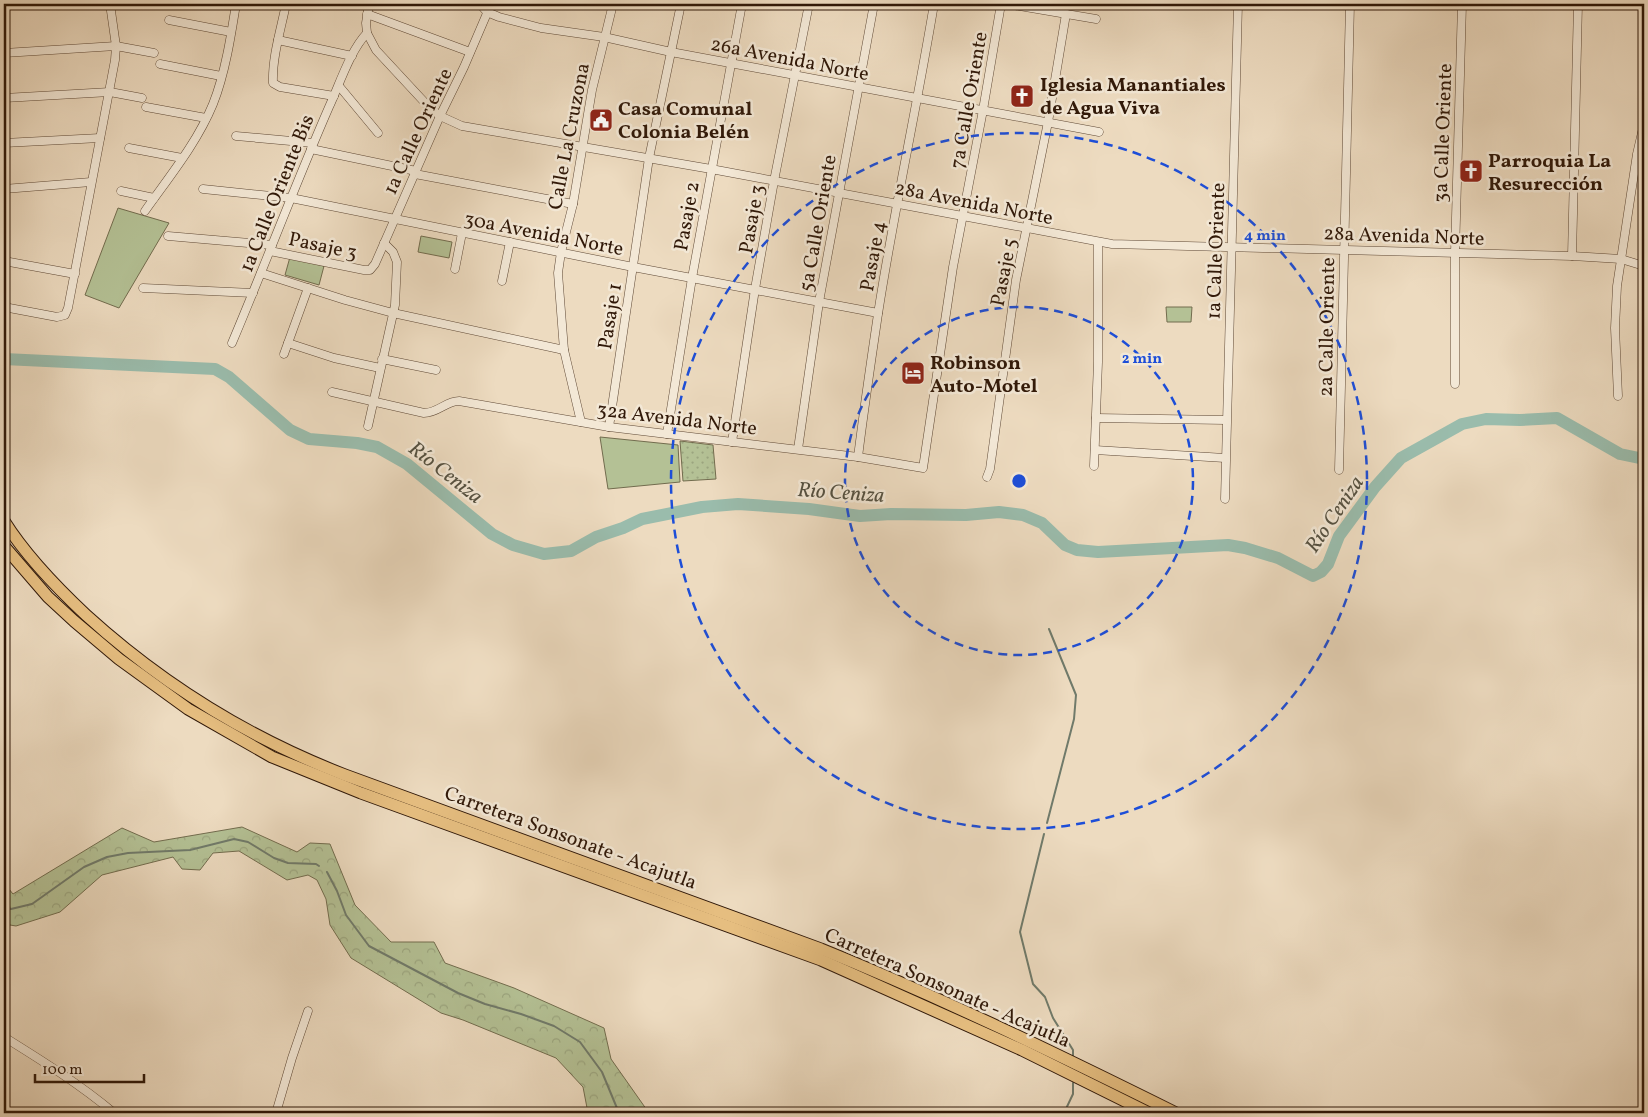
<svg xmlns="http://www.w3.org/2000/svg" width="1648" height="1117" font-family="Vollkorn,serif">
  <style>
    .green { fill: #b4c195; stroke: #726c4e }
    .forest { fill: url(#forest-crowns); stroke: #726c4e }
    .park { fill: url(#park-dots); stroke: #726c4e }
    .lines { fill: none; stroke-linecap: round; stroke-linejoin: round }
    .stream { stroke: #707a6a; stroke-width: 2 }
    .river { stroke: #9abcac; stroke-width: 12 }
    .minor-casing { stroke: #5f4936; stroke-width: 9 }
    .highway-casing { stroke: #301808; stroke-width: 13 }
    .minor { stroke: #f3e8d6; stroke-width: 8 }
    .highway { stroke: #e6be80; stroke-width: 11 }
    .ring { fill: none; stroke: #1d4ed8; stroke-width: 2.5; stroke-dasharray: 9 6 }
    .labels { text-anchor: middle; stroke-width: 5; stroke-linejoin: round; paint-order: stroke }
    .street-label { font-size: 20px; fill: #301808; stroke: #f3e8d6 }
    .poi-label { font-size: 20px; font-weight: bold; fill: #301808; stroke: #f3e8d6; text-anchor: start }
    .water-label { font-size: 21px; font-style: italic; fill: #555141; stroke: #f3e8d6 }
    .centre { fill: #1d4ed8; stroke: #f3e8d6; stroke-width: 2.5 }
    .ring-label { font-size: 15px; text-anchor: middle; font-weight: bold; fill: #1d4ed8; stroke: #f3e8d6; stroke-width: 5; stroke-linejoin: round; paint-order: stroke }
  </style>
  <defs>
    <pattern id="forest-crowns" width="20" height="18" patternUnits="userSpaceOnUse" patternTransform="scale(1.25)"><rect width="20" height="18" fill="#b4c195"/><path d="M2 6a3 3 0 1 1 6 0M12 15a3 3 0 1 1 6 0" fill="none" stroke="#9ba57f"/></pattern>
    <pattern id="park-dots" width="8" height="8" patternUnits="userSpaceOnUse" patternTransform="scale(1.25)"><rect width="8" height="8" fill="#b4c195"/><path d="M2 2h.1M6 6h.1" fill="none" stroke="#9ba57f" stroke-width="1.8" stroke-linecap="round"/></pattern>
  </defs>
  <rect width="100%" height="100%" fill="#eddbc0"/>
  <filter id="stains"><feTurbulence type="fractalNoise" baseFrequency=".004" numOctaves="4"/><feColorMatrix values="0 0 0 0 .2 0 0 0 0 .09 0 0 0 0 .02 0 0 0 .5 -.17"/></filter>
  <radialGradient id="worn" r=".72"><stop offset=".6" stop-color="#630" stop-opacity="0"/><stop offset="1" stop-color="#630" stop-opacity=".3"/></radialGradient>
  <!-- green -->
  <g class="green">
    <path d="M118,208L169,223L119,308L85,295Z"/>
    <path d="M421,236L452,242L449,258L418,252Z"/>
    <path d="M290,257L324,266L319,285L285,275Z"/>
    <path d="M1166,307H1192L1191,322H1167Z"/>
    <path d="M600,437L678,445L680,482L608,489Z"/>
  </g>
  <!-- forest -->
  <path class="forest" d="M242,827L297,852L310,843L330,844L355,905L391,942H434L445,963L514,988L604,1028L611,1059L649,1113H588L583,1087L556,1058L463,1020L441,1013L351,958L330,925L326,899L317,880L308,875L287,880L239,851L213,853L200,870L182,869L173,857L102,875L60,912L16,926L4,924V883L13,894L122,828L154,842Z"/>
  <!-- park -->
  <path class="park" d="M680,441L713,445L716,479L683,481Z"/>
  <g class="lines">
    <!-- stream -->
    <g class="stream">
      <path d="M1047,823L1074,719L1076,695L1049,629"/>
      <path d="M1044,834L1020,932L1033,984L1045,997L1053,1018L1073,1050V1056"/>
      <path d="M327,872L337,891L346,915L369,946L458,993L485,1004L521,1014L554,1026L580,1042L602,1072L619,1113"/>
      <path d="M4,906L11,909L32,904L84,867L107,857L128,853L190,850L234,839L248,842L274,858L288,863L316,864L319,866"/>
      <path d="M1064,1113L1073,1094V1083"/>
    </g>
    <!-- river -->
    <path class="river" d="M4,359L215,369L229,377L290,430L309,439L357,443L377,447L407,464L492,534L513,545L544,554L571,551L596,537L623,528L642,519L702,507L738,504L809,509L860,516L891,514L966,515L999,512L1023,515L1042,523L1065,545L1077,550L1098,552L1228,545L1245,548L1278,558L1313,576L1321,572L1328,564L1339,536L1375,487L1401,458L1462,424L1486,419L1520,420L1557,418L1620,454L1644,459"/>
    <!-- minor casing -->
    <g class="minor-casing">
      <g id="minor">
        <path d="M286,4C281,29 272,57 273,83L280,87L334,96"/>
        <path d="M480,4L487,12L499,17L541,28L604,37L671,52L1099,132"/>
        <path d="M1007,4L1096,19"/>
        <path d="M367,14L470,52"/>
        <path d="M169,20L231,32"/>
        <path d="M367,33L376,50L428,106L440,116L462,126L711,169L1112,244L1572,256L1621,259L1644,266"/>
        <path d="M278,40L352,56"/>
        <path d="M4,53L116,46L154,53"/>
        <path d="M160,64L221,76"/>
        <path d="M339,86L378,133"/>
        <path d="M4,98L110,92L142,98"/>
        <path d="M146,107L206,118"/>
        <path d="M236,136L313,143"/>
        <path d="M4,143L100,138"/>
        <path d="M129,148L182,158"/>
        <path d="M311,149L416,171"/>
        <path d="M415,174L573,204"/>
        <path d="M4,189L91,182"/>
        <path d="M203,189L291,198L633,267L878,313"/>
        <path d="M121,191L154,198"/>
        <path d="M145,211C169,177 197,143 213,104C225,74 231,36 236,4"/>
        <path d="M168,236L272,245"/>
        <path d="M270,251L364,270H370L375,264L440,116L464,67L491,4"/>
        <path d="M1572,256L1578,4"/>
        <path d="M4,261L75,274"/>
        <path d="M455,269L462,233"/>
        <path d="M261,273L345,300L393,313L564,350"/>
        <path d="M502,281L510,242"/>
        <path d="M143,288L253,293"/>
        <path d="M4,307L57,317L65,315L68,308L115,60L116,46L110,4"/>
        <path d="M232,343C265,265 295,185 329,107C340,83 350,51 367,33L366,23L369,4"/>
        <path d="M288,343L334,358L380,368"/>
        <path d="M284,354L308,288"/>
        <path d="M382,359L436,370"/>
        <path d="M1455,384V253L1462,4"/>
        <path d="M332,392L424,413C438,413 446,401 459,401L609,427L858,457L923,468L953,267L983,110L1001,4"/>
        <path d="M1618,396L1615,328L1617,286L1637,154L1644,124"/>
        <path d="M1096,418L1226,420"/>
        <path d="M581,422L564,350L558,273L561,252L573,204L592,90L613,4"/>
        <path d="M368,426L395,305L397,262L393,252L384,243"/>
        <path d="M609,427L649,158L681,4"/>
        <path d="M667,434L692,278L742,4"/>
        <path d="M732,442L755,289L774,181L809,4"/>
        <path d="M798,449L819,302L874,4"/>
        <path d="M1095,450L1225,458"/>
        <path d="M858,457C864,409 871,361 878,314C894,210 917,107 934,4"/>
        <path d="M1094,466L1098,362V242"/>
        <path d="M1339,470L1350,4"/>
        <path d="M987,477L990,469L1016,280L1048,122L1066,14"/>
        <path d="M1225,499L1238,4"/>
        <path d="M4,1037C41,1060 81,1085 114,1113"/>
        <path d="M276,1113L292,1058L308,1011"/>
      </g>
    </g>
    <!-- highway casing -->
    <g class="highway-casing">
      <g id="highway">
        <path d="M4,521C26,556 55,586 86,615C162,684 249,738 345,775L821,949C942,998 1059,1055 1176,1113"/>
        <path d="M4,546L48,597L74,621L119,659L188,709L272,757L361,793L821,960L1022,1050L1149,1113"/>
      </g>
    </g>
    <!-- minor -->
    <use href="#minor" class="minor"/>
    <!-- highway -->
    <use href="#highway" class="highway"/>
  </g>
  <!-- distance rings -->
  <g class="ring">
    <circle cx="1019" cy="481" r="174"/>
    <circle cx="1019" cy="481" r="348"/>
  </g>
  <!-- icons -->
  <defs>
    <g id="church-square" transform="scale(1.25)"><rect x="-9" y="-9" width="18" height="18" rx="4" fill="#8f2418" stroke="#f3e8d6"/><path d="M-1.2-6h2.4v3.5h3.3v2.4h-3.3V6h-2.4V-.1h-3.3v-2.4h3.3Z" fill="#fff"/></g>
    <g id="civic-square" transform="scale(1.25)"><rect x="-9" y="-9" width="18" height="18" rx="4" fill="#8f2418" stroke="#f3e8d6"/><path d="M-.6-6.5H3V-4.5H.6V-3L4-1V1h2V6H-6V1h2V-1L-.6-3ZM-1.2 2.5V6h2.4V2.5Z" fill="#fff"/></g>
    <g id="hotel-square" transform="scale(1.25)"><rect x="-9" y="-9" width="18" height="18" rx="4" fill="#8f2418" stroke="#f3e8d6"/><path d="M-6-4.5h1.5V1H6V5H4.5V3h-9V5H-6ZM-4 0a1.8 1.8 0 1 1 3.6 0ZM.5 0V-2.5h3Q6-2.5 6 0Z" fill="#fff"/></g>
  </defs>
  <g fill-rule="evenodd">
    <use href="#church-square" x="1022" y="96"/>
    <use href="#civic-square" x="601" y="120"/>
    <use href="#church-square" x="1471" y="171"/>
    <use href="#hotel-square" x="913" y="373"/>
  </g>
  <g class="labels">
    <!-- street labels -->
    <g class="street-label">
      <text transform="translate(790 58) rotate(11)" y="7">26a Avenida Norte</text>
      <text transform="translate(968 100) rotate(-80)" y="7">7a Calle Oriente</text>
      <text transform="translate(417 131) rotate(-65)" y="7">1a Calle Oriente</text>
      <text transform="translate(1442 133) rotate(-88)" y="7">3a Calle Oriente</text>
      <text transform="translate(568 136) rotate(-79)" y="7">Calle La Cruzona</text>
      <text transform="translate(276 193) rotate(-68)" y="7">1a Calle Oriente Bis</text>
      <text transform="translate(974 202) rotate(11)" y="7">28a Avenida Norte</text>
      <text transform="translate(686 216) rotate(-80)" y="7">Pasaje 2</text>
      <text transform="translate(751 219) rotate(-80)" y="7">Pasaje 3</text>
      <text transform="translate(817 223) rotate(-80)" y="7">5a Calle Oriente</text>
      <text transform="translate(544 233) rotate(11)" y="7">30a Avenida Norte</text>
      <text transform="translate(1404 235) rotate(2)" y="7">28a Avenida Norte</text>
      <text transform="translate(323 245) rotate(12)" y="7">Pasaje 3</text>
      <text transform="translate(1215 251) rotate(-88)" y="7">1a Calle Oriente</text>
      <text transform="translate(872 256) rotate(-80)" y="7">Pasaje 4</text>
      <text transform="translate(1003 272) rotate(-79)" y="7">Pasaje 5</text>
      <text transform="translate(609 316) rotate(-81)" y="7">Pasaje 1</text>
      <text transform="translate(1326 327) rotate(-89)" y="7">2a Calle Oriente</text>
      <text transform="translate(677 418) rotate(7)" y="7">32a Avenida Norte</text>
      <text transform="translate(571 837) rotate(20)" y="7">Carretera Sonsonate - Acajutla</text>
      <text transform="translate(948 987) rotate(24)" y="7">Carretera Sonsonate - Acajutla</text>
    </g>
    <!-- poi labels -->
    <g class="poi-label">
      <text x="1040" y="91">Iglesia Manantiales<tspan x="1040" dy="23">de Agua Viva</tspan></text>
      <text x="618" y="115">Casa Comunal<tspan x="618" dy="23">Colonia Belén</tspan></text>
      <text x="1488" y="167">Parroquia La<tspan x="1488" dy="23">Resurección</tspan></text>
      <text x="930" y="369">Robinson<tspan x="930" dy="23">Auto-Motel</tspan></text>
    </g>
    <!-- water labels -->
    <g class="water-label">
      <text transform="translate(446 472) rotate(38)" y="7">Río Ceniza</text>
      <text transform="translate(841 492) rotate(4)" y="7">Río Ceniza</text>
      <text transform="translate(1334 514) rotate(-56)" y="7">Río Ceniza</text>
    </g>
  </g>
  <circle cx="1019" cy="481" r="8" class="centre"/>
  <g class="ring-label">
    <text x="1265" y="240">4 min</text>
    <text x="1142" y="363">2 min</text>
  </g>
  <!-- margin -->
  <rect width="1648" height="1117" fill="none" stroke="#eddbc0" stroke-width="20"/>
  <rect x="5" y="5" width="1638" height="1107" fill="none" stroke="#301808" stroke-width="2.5"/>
  <rect x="10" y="10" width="1628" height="1097" fill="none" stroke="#301808"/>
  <!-- scale -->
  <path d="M35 1074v8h109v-8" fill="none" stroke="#301808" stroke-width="2.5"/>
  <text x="42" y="1074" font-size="15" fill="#301808" stroke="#f3e8d6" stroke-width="4" paint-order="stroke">100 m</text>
  <rect width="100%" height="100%" filter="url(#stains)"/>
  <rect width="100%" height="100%" fill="url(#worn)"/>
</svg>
